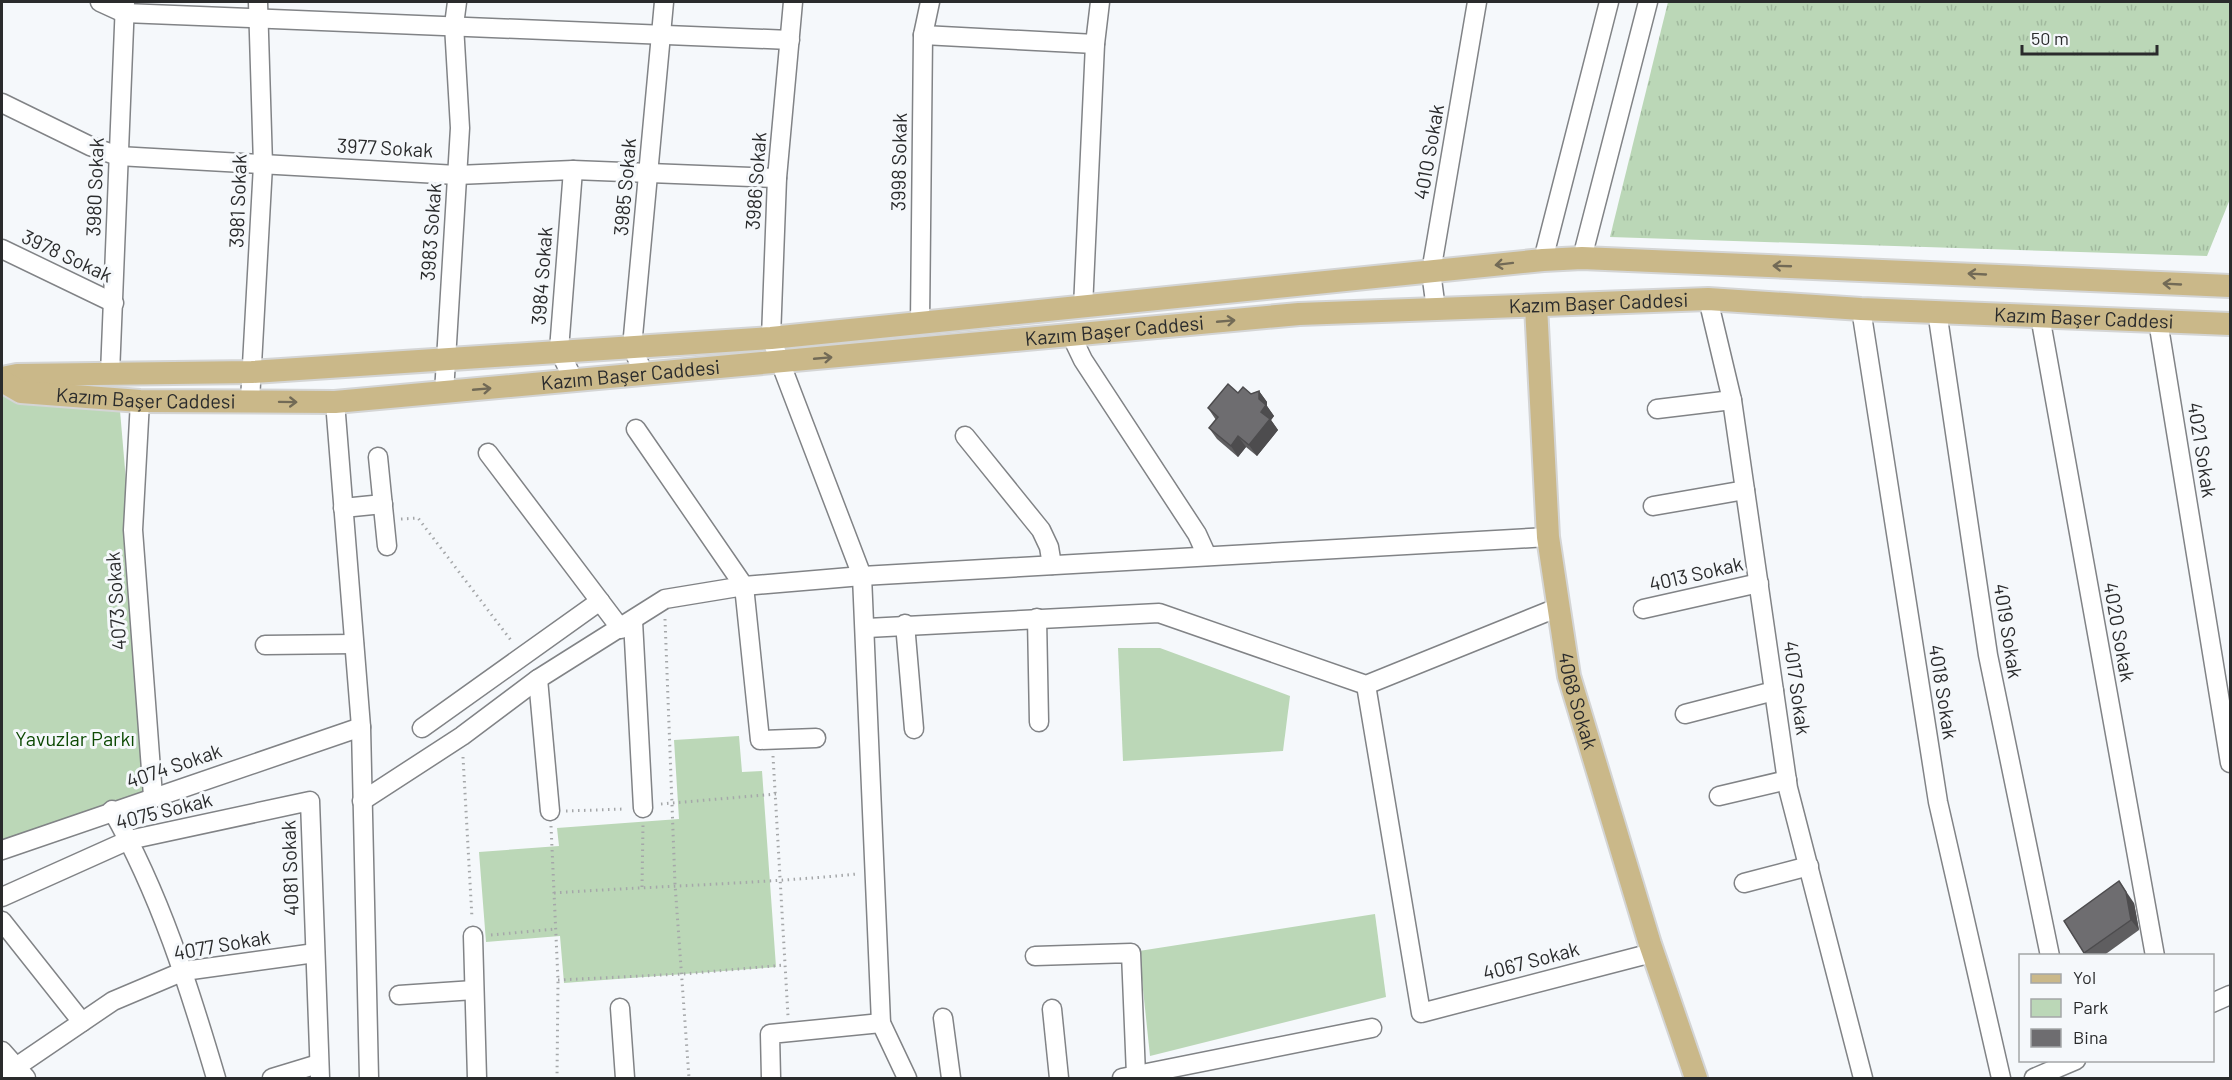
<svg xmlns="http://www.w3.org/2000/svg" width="2232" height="1080" font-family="Barlow,sans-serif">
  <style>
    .grass { fill: url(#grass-tufts) }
    .green { fill: #bbd7b7 }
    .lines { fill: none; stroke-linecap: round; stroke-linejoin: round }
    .minor-casing { stroke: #818386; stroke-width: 21 }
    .major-casing { stroke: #d4d5d5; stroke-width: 26 }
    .path { stroke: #a5a7a9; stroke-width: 3; stroke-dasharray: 1.5 4.5; stroke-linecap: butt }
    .minor { stroke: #fff; stroke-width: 18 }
    .major { stroke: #cab889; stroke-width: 22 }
    .wall { fill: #5f5e60 }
    .shaded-wall { fill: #4d4c4e }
    .building { fill: #6e6d70; stroke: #4d4c4e; stroke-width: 1.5 }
    .oneway { stroke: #726a56 }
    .labels { text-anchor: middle; stroke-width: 6; stroke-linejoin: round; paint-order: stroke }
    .street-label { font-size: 20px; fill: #2a2b2c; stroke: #f5f8fb }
    .park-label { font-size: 20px; fill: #0c4903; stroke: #f5f8fb }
  </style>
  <defs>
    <pattern id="grass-tufts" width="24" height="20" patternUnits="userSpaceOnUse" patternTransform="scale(1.5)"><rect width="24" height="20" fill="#bbd7b7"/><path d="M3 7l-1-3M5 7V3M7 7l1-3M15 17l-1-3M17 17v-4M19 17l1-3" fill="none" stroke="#a1b99e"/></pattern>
  </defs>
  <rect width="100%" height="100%" fill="#f5f8fb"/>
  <!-- grass -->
  <path class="grass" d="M1668,2H2230V199L2207,256L1610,237Z"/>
  <!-- green -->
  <g class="green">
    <path d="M2,395L119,399L153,796L2,851Z"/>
    <path d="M1118,648H1160L1290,696L1283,751L1123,761Z"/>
    <path d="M739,736L742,772L762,771L776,967L564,983L560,936L486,942L479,852L559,846L557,828L679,819L674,740Z"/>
    <path d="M1375,914L1386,997L1150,1056L1139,951Z"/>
  </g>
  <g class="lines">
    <!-- minor casing -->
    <g class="minor-casing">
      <g id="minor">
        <path d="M100,2L124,13L790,40"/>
        <path d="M793,2L777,178L771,338L862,576L881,1023L907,1078"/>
        <path d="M923,35L1095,44"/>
        <path d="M2,103L90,146L118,156L457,175L573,170L777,178"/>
        <path d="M573,170L559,350L574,381"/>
        <path d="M2,249L114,303"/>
        <path d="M1582,258L1648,2"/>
        <path d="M1543,260L1609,2"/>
        <path d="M1708,299L1732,400L1788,788L1863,1078"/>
        <path d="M1083,308L1095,44L1100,2"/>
        <path d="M1436,309L1431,272L1477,2"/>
        <path d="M1861,309L1938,802L2001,1078"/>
        <path d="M1937,311L1988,655L2050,956"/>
        <path d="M2040,316L2155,956"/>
        <path d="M2158,321L2230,763"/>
        <path d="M920,324L923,35L930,2"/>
        <path d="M1071,335L1083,360L1197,534L1207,556"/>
        <path d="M110,374L125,2"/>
        <path d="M644,374L632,347L664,2"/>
        <path d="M444,393L460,128L454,25L457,2"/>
        <path d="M140,401L133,530L153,796"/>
        <path d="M250,401L263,165L258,2"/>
        <path d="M335,402L361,727L369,1078"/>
        <path d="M1657,409L1732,400"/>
        <path d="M636,429L744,586L760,740L816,738"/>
        <path d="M965,436L1041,530L1049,547L1052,565"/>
        <path d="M488,453L621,629"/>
        <path d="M378,457L387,546"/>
        <path d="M1653,506L1745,490"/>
        <path d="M343,508L383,504"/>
        <path d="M1643,609L1759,583"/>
        <path d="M1037,618L1039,722"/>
        <path d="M633,621L643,808"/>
        <path d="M905,624L914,729"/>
        <path d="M867,628L1159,613L1366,685L1559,607"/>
        <path d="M265,645L354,644"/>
        <path d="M538,679L550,811"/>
        <path d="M1366,685L1421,1013L1652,953"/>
        <path d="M1685,714L1774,691"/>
        <path d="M422,728L600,601"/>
        <path d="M1719,796L1787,780"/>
        <path d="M362,801L462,736L538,679L665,599L744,586L862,576L1548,537"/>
        <path d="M112,810C160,894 189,987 216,1078"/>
        <path d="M2,850L361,727"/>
        <path d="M1744,883L1809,866"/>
        <path d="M2,897L129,840L310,801L320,1078"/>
        <path d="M2,921L82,1022"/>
        <path d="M473,936L477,1078"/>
        <path d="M1035,956L1131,953L1136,1075"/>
        <path d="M399,995L474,990"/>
        <path d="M2212,1003L2230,995"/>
        <path d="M620,1008L625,1078"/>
        <path d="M1052,1009L1059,1078"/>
        <path d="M943,1018L951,1078"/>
        <path d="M2,1051L26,1078"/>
        <path d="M2,1073L16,1067L113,1001L184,971L315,953"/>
        <path d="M272,1078L318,1064"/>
        <path d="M771,1078L770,1034L881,1023"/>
        <path d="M1122,1078L1372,1028"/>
        <path d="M2034,1078L2076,1060"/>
      </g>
    </g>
    <!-- major casing -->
    <g class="major-casing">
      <g id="major">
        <path id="s1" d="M1536,306L1548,537L1569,676L1650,944L1696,1078"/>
        <path d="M2,378L17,375L252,372L771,338L1543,260L1582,258L2230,286"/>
        <path id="s2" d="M2,381L21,392L140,401L335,402L1299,314L1708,299L1861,309L2230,324"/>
      </g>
    </g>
    <!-- path -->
    <g class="path">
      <path d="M401,519L418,518L513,643"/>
      <path d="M665,619L675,884L689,1078"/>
      <path d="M773,756L788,1016"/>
      <path d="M463,757L472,918"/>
      <path d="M661,804L776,794"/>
      <path d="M566,811L625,809"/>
      <path d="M551,826L558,980L557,1078"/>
      <path d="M642,887L643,825"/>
      <path d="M554,893C655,886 756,884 857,874"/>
      <path d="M491,935L555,929"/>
      <path d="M558,980L683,974L785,965"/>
    </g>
    <!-- minor -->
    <use href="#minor" class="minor"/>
    <!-- major -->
    <use href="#major" class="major"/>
  </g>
  <!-- wall -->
  <g class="wall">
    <path d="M1259,391L1267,402V406L1274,416L1271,420L1278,430L1257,456L1246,447L1238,457L1217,439L1209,428L1216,420L1208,408Z"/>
    <path d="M2134,903L2139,930L2103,956H2086L2064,921Z"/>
  </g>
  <!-- shaded-wall -->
  <g class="shaded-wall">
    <path d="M1259,391L1267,402V406L1274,416L1271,420L1278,430L1257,456L1249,445L1259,399Z"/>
    <path d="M1238,436L1246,447L1238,457L1231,446Z"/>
    <path d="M2119,881L2134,903L2139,930L2131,920Z"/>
  </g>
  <!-- building -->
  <g class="building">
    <path d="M1228,384L1238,393L1243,387L1251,394L1259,391V399L1266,405L1261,412L1270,419L1249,445L1238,436L1231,446L1209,428L1218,417L1208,408Z"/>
    <path d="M2119,881L2126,892L2131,920L2084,953L2064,921Z"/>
  </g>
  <!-- one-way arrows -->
  <defs><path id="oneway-shaft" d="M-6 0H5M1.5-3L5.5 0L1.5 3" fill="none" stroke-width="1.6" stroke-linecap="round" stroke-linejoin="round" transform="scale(1.5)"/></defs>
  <g class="oneway">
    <use href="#oneway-shaft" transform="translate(1504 264) rotate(173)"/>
    <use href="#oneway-shaft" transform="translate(1782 266) rotate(-178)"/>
    <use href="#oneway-shaft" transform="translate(1977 274) rotate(-177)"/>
    <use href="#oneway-shaft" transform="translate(2172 284) rotate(-177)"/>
    <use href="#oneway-shaft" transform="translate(1226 321) rotate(-5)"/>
    <use href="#oneway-shaft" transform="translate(823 358) rotate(-5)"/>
    <use href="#oneway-shaft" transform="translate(482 389) rotate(-5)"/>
    <use href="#oneway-shaft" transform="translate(288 402) rotate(1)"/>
  </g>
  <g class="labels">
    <!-- street labels -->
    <g class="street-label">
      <text transform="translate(385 148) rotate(3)" y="7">3977 Sokak</text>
      <text transform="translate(1429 152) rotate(-80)" y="7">4010 Sokak</text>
      <text transform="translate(899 162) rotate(-89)" y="7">3998 Sokak</text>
      <text transform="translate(756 181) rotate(-86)" y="7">3986 Sokak</text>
      <text transform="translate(95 187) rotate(-88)" y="7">3980 Sokak</text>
      <text transform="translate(625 187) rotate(-85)" y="7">3985 Sokak</text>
      <text transform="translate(238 201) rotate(-88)" y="7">3981 Sokak</text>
      <text transform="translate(431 232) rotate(-86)" y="7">3983 Sokak</text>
      <text transform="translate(67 256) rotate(25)" y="7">3978 Sokak</text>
      <text transform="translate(542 276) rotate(-86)" y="7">3984 Sokak</text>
      <text dy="7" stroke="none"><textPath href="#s2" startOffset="1604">Kazım Başer Caddesi</textPath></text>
      <text dy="7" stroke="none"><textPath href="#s2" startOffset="2090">Kazım Başer Caddesi</textPath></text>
      <text dy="7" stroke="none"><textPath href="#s2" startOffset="1119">Kazım Başer Caddesi</textPath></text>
      <text dy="7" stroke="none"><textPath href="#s2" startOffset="633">Kazım Başer Caddesi</textPath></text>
      <text dy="7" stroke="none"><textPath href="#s2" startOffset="147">Kazım Başer Caddesi</textPath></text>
      <text transform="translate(2202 450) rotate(81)" y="7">4021 Sokak</text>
      <text transform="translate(1696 574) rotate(-13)" y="7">4013 Sokak</text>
      <text transform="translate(116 601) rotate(-94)" y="7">4073 Sokak</text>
      <text transform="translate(2008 631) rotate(81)" y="7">4019 Sokak</text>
      <text transform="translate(2119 632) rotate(80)" y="7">4020 Sokak</text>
      <text transform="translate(1797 688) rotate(82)" y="7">4017 Sokak</text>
      <text transform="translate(1943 692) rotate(81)" y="7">4018 Sokak</text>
      <text dy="7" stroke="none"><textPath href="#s1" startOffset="398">4068 Sokak</textPath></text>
      <text transform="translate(174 766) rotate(-19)" y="7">4074 Sokak</text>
      <text transform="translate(164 811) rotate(-14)" y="7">4075 Sokak</text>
      <text transform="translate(290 868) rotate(-92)" y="7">4081 Sokak</text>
      <text transform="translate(222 945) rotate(-10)" y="7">4077 Sokak</text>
      <text transform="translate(1531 961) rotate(-15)" y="7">4067 Sokak</text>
    </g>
    <!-- park labels -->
    <g class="park-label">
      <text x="75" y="746">Yavuzlar Parkı</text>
    </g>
  </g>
  <!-- border -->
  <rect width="2232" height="1080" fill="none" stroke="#2a2b2c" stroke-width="6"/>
  <!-- legend -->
  <rect x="2019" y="954" width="195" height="108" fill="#f5f8fb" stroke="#a4a6a8" stroke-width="1.5"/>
  <rect x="2031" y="974" width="30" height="9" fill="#cab889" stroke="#a4a6a8" stroke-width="1.5"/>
  <text x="2073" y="984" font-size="18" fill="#2a2b2c">Yol</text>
  <rect x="2031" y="999" width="30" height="18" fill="#bbd7b7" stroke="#a4a6a8" stroke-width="1.5"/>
  <text x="2073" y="1014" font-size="18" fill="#2a2b2c">Park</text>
  <rect x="2031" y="1029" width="30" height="18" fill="#6e6d70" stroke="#a4a6a8" stroke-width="1.5"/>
  <text x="2073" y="1044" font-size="18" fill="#2a2b2c">Bina</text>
  <!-- scale -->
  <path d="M2022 45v9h135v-9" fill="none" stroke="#2a2b2c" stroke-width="3"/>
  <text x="2031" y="45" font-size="18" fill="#2a2b2c" stroke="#f5f8fb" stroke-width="4.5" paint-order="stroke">50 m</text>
</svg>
